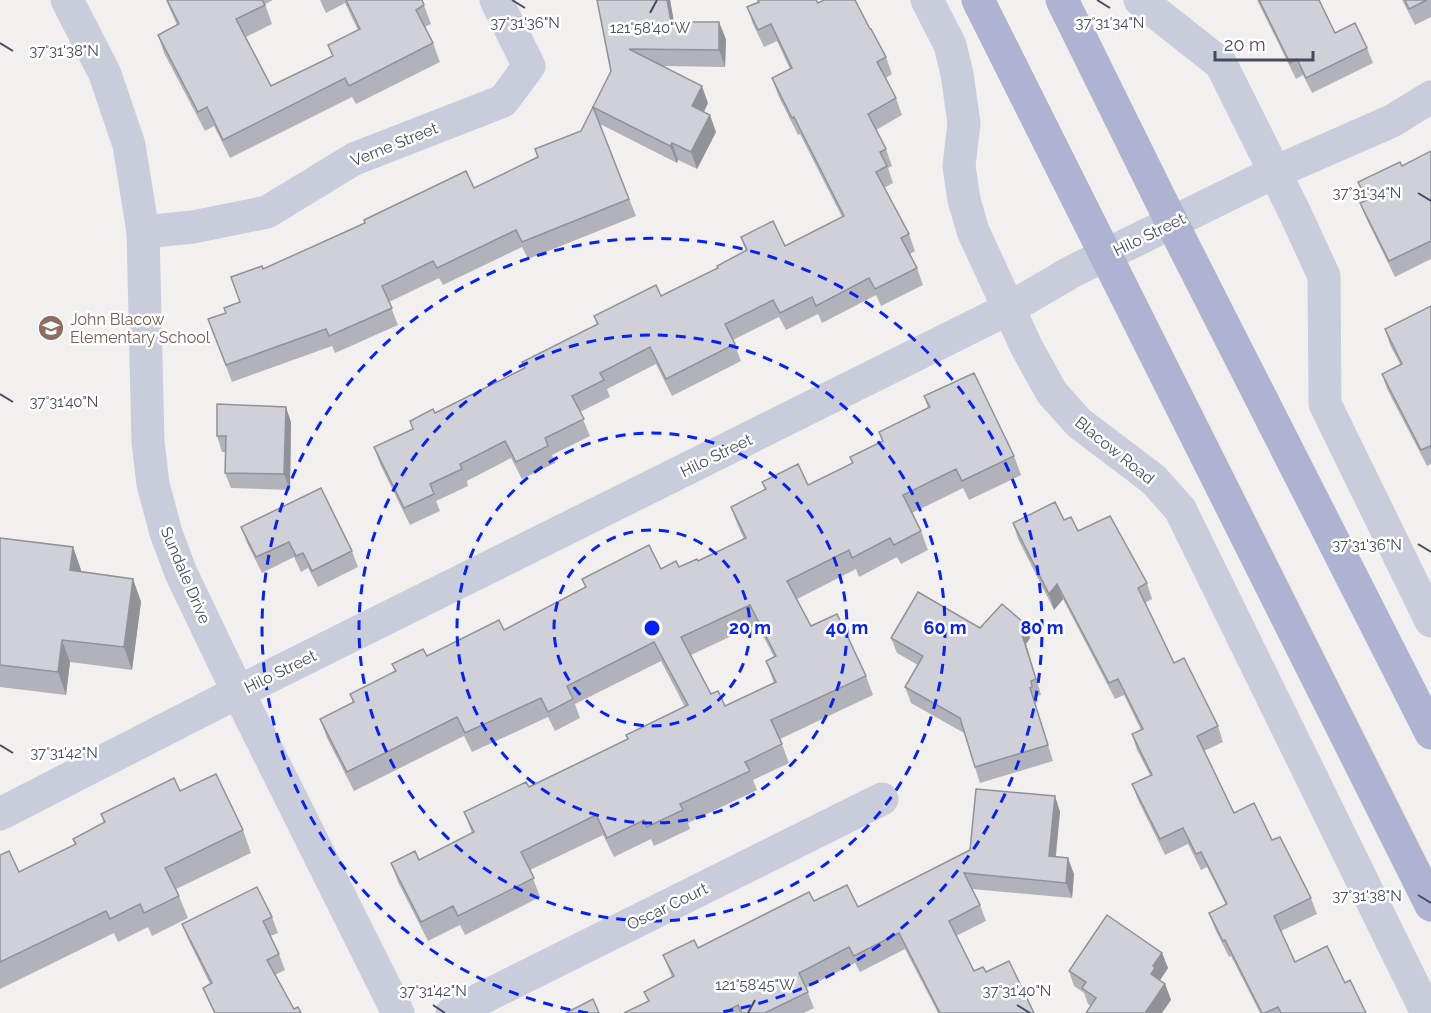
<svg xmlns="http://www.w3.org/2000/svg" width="1431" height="1013" font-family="Raleway,sans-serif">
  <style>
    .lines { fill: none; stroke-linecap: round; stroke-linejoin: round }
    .minor { stroke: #c8ccdb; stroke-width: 33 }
    .major { stroke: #adb3d1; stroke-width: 33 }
    .wall { fill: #b2b3ba; fill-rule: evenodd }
    .shaded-wall { fill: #919297 }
    .building { fill: #cfd0d8; stroke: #919297; stroke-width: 1.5; fill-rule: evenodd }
    .ticks { fill: none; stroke: #464b5f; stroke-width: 2 }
    .ring { fill: none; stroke: #0720f5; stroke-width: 3; stroke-dasharray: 10 8 }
    .labels { text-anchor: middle; stroke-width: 5; stroke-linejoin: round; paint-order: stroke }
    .street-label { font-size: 16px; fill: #464b5f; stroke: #fff }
    .education-label { font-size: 16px; fill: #785e54; stroke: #fff; text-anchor: start }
    .ticks-label { font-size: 15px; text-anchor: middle; fill: #464b5f; stroke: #fff; stroke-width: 5; stroke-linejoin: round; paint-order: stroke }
    .centre { fill: #0720f5; stroke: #fff; stroke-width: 3 }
    .ring-label { font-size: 18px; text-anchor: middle; font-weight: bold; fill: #0720f5; stroke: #fff; stroke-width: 5; stroke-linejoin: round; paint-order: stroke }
  </style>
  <rect width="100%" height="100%" fill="#f2f0ef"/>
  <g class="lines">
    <!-- minor -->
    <g class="minor">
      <path d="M67,0L105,74L129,145L143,232L148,442L153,484L166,533L181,573L238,692L398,1013"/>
      <path d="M927,0L950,45L957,74L964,123L959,166L964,200L973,231L1027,348L1052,393L1079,423L1153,479L1180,509L1427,1013"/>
      <path d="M1140,0L1221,64L1295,213L1324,276L1325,404L1431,621"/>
      <path d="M143,232L193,227L267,212L354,159L503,101L529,66L496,0"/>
      <path d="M0,814L238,692L1008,309L1073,271L1275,172L1392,121L1431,97"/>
      <path d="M452,1013L882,799"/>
    </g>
    <!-- major -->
    <g class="major">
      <path d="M978,0L1431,905"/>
      <path d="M1062,0L1172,223L1431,733"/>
    </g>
  </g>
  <!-- wall -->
  <g class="wall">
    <path d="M166,0H273L265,4L272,24L246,37L271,86L332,56L328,45L358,30L345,3L326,13L320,0H422L431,24L425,27L433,43L440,62L356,104L352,97L230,158L214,126L205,131L164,53L158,35L177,25Z"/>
    <path d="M597,0H670L674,22L726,39L725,67L663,66L708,103L704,112L716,132L697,169L678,160L677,163L600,124L636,216L528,259L522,247L443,285L439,278L389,302L398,325L335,353L332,346L232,382L208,319L226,313L240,302L263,269L474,188L538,157L581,131L611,71Z"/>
    <path d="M757,0H816L818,3L870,29L886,57L892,74L886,78L896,98L902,115L876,130L886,149L892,166L888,168L893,183L884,188L909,234L915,251L910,254L917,268L923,285L881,306L876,295L822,323L818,314L786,330L779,317L733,340L741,361L672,396L656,364L607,389L610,397L580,412L590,436L552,455L555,463L522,479L511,458L467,481L468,486L436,501L440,511L410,525L380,464L374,447L413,429L410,421L435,413L525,368L522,362L597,324L594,316L661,296L717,268L746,251L741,237L785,246L842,217L800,134L798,135L778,95L772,78L790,69L777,41L764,47L753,24L747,7L758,2Z"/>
    <path d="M1257,0H1319L1335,33L1367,48L1373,63L1312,93L1303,75L1296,79Z"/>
    <path d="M1402,0H1431V17L1415,25Z"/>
    <path d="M1431,151V259L1395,277L1366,218L1360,203L1366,200L1358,182L1402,166Z"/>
    <path d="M1431,306V464L1427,466L1387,389L1382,374L1400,364L1390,345L1385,329Z"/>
    <path d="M924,396L1014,456L1021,475L969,500L963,488L912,513L921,531L928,550L901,564L897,557L859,577L856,569L797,599L811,626L866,676L873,695L780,739L789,763L753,780L757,790L688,823L690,829L654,846L651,839L614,857L603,835L530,870L540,897L465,935L460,925L428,941L398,882L391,863L419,860L472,833L464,812L529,787L627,739L685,707L661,661L575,704L580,718L555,731L548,717L472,752L464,736L354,791L327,738L320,719L353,703L350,694L395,672L392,664L427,656L504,630L585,587L582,579L679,567L698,561L744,539L738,526L731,507L765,490L762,482L808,485L852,463L850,457L882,441L879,432L928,408ZM757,624L774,657L766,661L774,683L725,706L711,694L691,655Z"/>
    <path d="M291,422L290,490L231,488L225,473L226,452H222L217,436Z"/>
    <path d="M1064,520L1147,583L1152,599L1145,603L1174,663L1218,726L1223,742L1204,751L1234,813L1272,840L1311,898L1317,914L1281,931L1295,962L1345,983L1366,1013H1260L1231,956L1229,957L1215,929L1209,913L1226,905L1207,867L1201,870L1188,844L1165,855L1138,800L1132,784L1150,775L1137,750L1132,734L1141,730L1124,695L1115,699L1063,599L1054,610L1018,539L1013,523Z"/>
    <path d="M241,527L352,551L358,567L318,587L308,568L301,572L294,557L262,573L247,543Z"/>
    <path d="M0,538L73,547L81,570V572L133,579L141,602L132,670L70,662L66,695L0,687Z"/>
    <path d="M1024,623L1030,638L1026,644L1041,695L1036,696L1038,702L1035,703L1053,761L980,783L964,733L911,703L905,687L918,665L897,653L891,638Z"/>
    <path d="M180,791L243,830L251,853L176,889L188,918L152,936L148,927L118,942L114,933L0,989V855L19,872L75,845L73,839L104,823L101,814Z"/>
    <path d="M1055,796L1060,812L1056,856L1074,874L1072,898L972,889L980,905L986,921L956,936L974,971L986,972L1034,1013H938L905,949L860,972L855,963L806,988L814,1008L804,1013H624L648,1001L644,992L672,977L663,955L698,948L814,901L858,907L970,850Z"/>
    <path d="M272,917L278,933L270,936L279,954L285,970L275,975L294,1009L301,1013H214L203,988L210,984L188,939L182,924Z"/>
    <path d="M1162,953L1168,968L1160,980L1165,984L1171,1000L1091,1006L1088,1004L1084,993L1074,986L1069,971Z"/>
  </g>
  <!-- shaded-wall -->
  <g class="shaded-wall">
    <path d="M667,0H670L677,39L671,22Z"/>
    <path d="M719,22L726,39L725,67L719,50Z"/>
    <path d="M702,86L708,103L698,123L692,106Z"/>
    <path d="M710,115L716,132L697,169L691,152Z"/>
    <path d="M672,143L678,160L677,163L670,146Z"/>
    <path d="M286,407L291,422L290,490L284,474Z"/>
    <path d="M73,547L81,570L78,593L70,570Z"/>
    <path d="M133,579L141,602L132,670L124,647Z"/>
    <path d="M1057,584L1063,599L1054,610L1049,594Z"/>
    <path d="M1024,623L1030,638L1026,644L1041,695L1020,628Z"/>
    <path d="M62,640L70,662L66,695L58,672Z"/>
    <path d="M1055,796L1060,812L1054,871L1049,856Z"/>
    <path d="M1068,858L1074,874L1072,898L1066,883Z"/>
    <path d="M1162,953L1168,968L1160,980L1151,974L1153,966Z"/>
    <path d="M1165,984L1171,1000L1162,1013H1145Z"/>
  </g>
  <!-- building -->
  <g class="building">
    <path d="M167,0H262L265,5L236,19L271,86L333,56L328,45L360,29L346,0H422L424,5L416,10L433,43L349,86L345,78L223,140L207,107L198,112L158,35L179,24Z"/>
    <path d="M597,0H667L671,22H719V50L629,49L702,86L692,106L710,115L691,152L672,143L670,146L593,107L629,199L522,242L516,230L437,268L433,261L382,286L392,308L329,336L326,329L226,365L208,319L226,313L224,308L240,302L231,277L262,266L263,269L365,223L364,220L466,171L474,188L538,157L535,149L581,131L611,71Z"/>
    <path d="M758,0H816L818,3L824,0H855L870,29H871L886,57L877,62L896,98L868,114L886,149L880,152L887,166L876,172L909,234L901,238L917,268L875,289L869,278L816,306L812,297L780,313L773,300L725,324L735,344L666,379L650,347L600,373L604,380L572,396L584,419L545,438L548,446L516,462L505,441L460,464L462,469L430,484L434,494L404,508L374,447L413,429L410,421L433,409L435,413L525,368L522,362L598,324L594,316L656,285L661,296L718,268L717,266L747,250L741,237L773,221L785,246L844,216L794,117L792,118L772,78L792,68L771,24L758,30L747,7L759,2Z"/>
    <path d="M1259,0H1319L1335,33L1355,23L1367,48L1306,78L1297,59L1290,63Z"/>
    <path d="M1405,0H1427L1409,9Z"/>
    <path d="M1431,151V241L1389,261L1360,203L1367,200L1358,182L1400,162L1402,166Z"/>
    <path d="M1431,306V449L1430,446L1421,450L1382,374L1402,364L1385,329Z"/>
    <path d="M974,373L1014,456L962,481L956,469L903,495L921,531L894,545L890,538L852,558L849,550L787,581L811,626L837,614L866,676L771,720L782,744L745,762L750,771L680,804L683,810L647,827L644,820L607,838L596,815L521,852L534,878L458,916L453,906L421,922L391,863L415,851L419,860L474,832L464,812L526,782L529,787L628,739L626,735L688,705L654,642L567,686L573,699L548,712L541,698L465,733L457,717L347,772L320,719L354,702L350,694L396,671L392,664L423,649L427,656L499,620L504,630L586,587L582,579L649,545L661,569L676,561L679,567L697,559L698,561L746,538L731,507L766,489L762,482L798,464L808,485L853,463L850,457L883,441L879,432L930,407L924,396ZM750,605L776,656L766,661L776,682L725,706L718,691L711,694L681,637Z"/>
    <path d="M217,404L286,407L284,474L225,473L226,436H217Z"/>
    <path d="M321,488L352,551L312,571L303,553L296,556L289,542L256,557L241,527Z"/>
    <path d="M1055,502L1064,520L1071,517L1078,531L1110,516L1147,583L1138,588L1174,663L1184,658L1218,726L1197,736L1234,813L1254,803L1272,840L1280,837L1311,898L1274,916L1295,962L1327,946L1345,983L1350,980L1366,1013H1281L1278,1007L1265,1013H1262L1225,940L1223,941L1209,913L1227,904L1201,852L1196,854L1183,828L1160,839L1132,784L1152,775L1132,734L1143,729L1118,679L1109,683L1057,584L1049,594L1013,523Z"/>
    <path d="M0,538L73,547L70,570L133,579L124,647L62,640L58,672L0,665Z"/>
    <path d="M918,592L980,628L1002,604L1024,623L1020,628L1036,679L1031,681L1032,687L1030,688L1048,745L975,767L960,718L905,687L923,656L891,638Z"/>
    <path d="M216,774L243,830L165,868L179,896L144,913L140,904L110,919L106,911L0,962V855L9,851L19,872L76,844L73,839L105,822L101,814L174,778L180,791Z"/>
    <path d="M976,789L1055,796L1049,856L1068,858L1066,883L964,873L980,905L949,921L974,971L983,967L986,972L1009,961L1034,1013H940L899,933L854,956L849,947L799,973L808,992L765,1013H742L738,1005L723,1013H624L649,1001L644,992L674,976L663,955L694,940L698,948L809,892L814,901L847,885L858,907L970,850Z"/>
    <path d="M257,887L272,917L263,921L279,954L267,960L294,1009L298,1007L301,1013H215L203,988L212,983L182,924Z"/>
    <path d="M1107,915L1162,953L1153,966L1155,968L1151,974L1165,984L1145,1013H1086L1096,998L1082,988L1086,982L1069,971Z"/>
    <path d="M593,999L599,1013H566Z"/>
  </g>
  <!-- ticks -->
  <path class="ticks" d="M512,0L525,8M1097,0L1110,8M650,13L657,0M0,43L13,51M1418,193L1431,201M0,394L13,402M1418,544L1431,552M0,745L13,753M1418,895L1431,903M433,1005L445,1013M1017,1005L1030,1013M748,1013L755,1000"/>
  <!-- distance rings -->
  <g class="ring">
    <circle cx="652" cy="628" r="98"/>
    <circle cx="652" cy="628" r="195"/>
    <circle cx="652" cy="628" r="293"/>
    <path d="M588 1013A390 390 0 1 1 716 1013"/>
  </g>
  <!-- icons -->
  <defs>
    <g id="school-disc" transform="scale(1.35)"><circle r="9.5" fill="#8d6e63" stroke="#fff"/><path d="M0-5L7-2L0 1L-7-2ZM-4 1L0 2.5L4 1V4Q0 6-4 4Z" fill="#fff"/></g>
  </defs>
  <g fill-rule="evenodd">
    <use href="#school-disc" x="51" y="328"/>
  </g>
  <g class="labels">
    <!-- street labels -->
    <g class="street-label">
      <text transform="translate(394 144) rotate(-22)" y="6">Verne Street</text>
      <text transform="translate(1149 234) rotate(-26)" y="6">Hilo Street</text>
      <text transform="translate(1115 450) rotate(39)" y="6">Blacow Road</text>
      <text transform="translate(716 455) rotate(-26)" y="6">Hilo Street</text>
      <text transform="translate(186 575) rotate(67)" y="6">Sundale Drive</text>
      <text transform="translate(280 671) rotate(-26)" y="6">Hilo Street</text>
      <text transform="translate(667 906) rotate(-26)" y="6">Oscar Court</text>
    </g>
    <!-- education labels -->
    <g class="education-label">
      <text x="70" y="325">John Blacow<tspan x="70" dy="18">Elementary School</tspan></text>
    </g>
  </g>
  <g class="ticks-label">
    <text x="525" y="28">37°31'36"N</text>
    <text x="1110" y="28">37°31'34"N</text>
    <text x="650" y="33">121°58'40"W</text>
    <text x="64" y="56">37°31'38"N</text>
    <text x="1367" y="198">37°31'34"N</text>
    <text x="64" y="407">37°31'40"N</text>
    <text x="1367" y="550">37°31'36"N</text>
    <text x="64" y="758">37°31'42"N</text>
    <text x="1367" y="901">37°31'38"N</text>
    <text x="755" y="990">121°58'45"W</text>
    <text x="433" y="996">37°31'42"N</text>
    <text x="1017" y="996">37°31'40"N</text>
  </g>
  <circle cx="652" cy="628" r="9" class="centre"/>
  <g class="ring-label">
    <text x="750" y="634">20 m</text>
    <text x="847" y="634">40 m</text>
    <text x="945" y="634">60 m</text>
    <text x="1042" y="634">80 m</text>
  </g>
  <!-- scale -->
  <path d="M1215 51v9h98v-9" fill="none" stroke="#464b5f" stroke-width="3"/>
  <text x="1224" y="51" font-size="18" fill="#464b5f" stroke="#ffffff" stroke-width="4.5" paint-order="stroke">20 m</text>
</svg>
